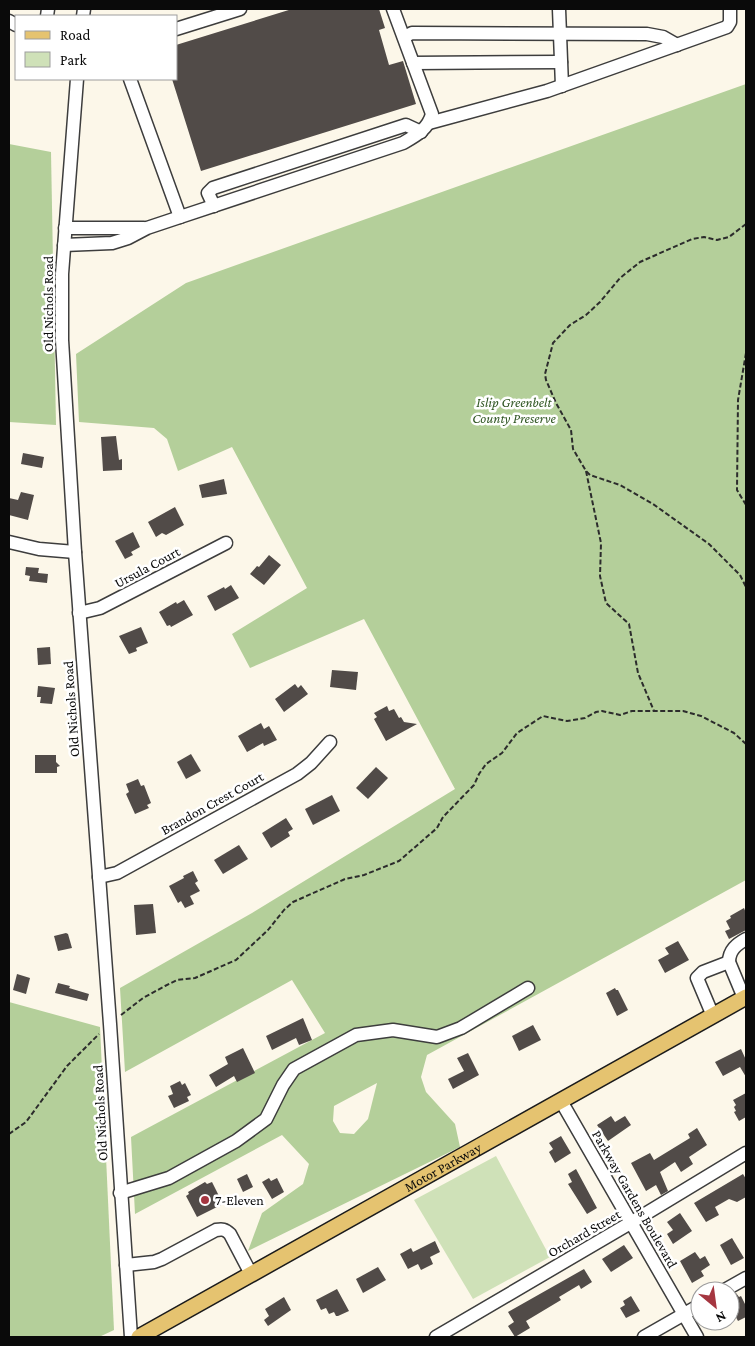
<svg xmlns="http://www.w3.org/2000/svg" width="755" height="1346" font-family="'Crimson Pro',serif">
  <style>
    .green { fill: #cfe1b8 }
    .forest { fill: #b4cf9a; fill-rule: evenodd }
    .building { fill: #514b48 }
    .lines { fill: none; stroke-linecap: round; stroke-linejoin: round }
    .minor-casing { stroke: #3d3d3d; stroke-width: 15 }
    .major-casing { stroke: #1b1b1b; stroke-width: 18 }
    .path { stroke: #2c2c2c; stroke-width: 2; stroke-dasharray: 5 2.5; stroke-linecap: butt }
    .minor { stroke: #fff; stroke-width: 12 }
    .major { stroke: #e5c370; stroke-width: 15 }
    .poi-dot { fill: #a53640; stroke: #fff; stroke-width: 2 }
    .labels { text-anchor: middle; stroke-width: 5; stroke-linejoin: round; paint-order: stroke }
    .street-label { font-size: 14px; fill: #0a0a0a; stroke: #fff }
    .park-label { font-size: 14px; font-style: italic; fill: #315724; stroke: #fff }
    .poi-label { font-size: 14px; fill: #0a0a0a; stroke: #fff; text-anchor: start }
  </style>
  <rect width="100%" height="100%" fill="#fcf7e9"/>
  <!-- green -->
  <path class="green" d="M496,1156L550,1257L473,1299L414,1200Z"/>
  <!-- forest -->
  <g class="forest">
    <path d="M746,84V880L427,1055L421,1077L426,1092L455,1124L460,1147L248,1251L262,1213L303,1184L309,1164L282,1135L135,1214L131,1137L325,1033L292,980L125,1072L120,988L252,913L455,789L364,619L250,668L232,634L307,588L232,447L178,471L167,439L154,428L79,422L76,354L186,283ZM377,1083L368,1119L354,1134L340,1133L333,1121L334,1106Z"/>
    <path d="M9,144L51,152L56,425L9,422Z"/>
    <path d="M9,1002L100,1027L114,1330L99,1337H9Z"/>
  </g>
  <!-- building -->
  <g class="building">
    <path d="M292,9H379L385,28L379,30L389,65L403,61L416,104L201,171L172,79H176V45Z"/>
    <path d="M116,436L119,460L122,459V470L103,471L101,437Z"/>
    <path d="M23,453L44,457L42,468L21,464Z"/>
    <path d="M224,479L227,494L202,498L199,485Z"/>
    <path d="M21,492L34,495L28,520L9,515V498L18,500Z"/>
    <path d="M175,507L184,525L166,535L162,533L156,537L148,522Z"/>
    <path d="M133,532L140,547L131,552L133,555L125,559L115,541Z"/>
    <path d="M269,555L281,565L264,585L250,574L257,566L259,567Z"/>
    <path d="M26,567L39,568L38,573L48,574L47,583L29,581L30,576L25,575Z"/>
    <path d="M231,585L239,598L215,611L207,596L224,587L225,589Z"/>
    <path d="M184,600L193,615L171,627L170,625L167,626L159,612L176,602L177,604Z"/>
    <path d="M141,627L148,643L136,648L137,651L129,654L119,636Z"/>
    <path d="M50,647L51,664L38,665L37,648Z"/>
    <path d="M332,670L358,672L356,690L330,687Z"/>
    <path d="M295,684L298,688L301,685L308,694L284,712L275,699Z"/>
    <path d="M38,686L55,688L52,704L40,703L41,697H37Z"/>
    <path d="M387,706L389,711L394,709L399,718L401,717L404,722L417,724L386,741L374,719L377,717L374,713Z"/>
    <path d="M261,723L264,729L269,726L277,740L264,746L263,743L247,752L238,736Z"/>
    <path d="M191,754L201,771L186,779L177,762Z"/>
    <path d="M35,755H56V762L60,766L57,767V773H35Z"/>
    <path d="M376,767L388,778L368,799L356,788Z"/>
    <path d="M138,779L141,786L144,785L151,803L147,805L149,808L135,814L126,794L129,792L126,784Z"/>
    <path d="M332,795L340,811L313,825L305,809Z"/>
    <path d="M286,818L293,829L288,832L290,836L271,848L262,833Z"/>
    <path d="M239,845L248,859L223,874L214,860Z"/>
    <path d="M193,871L198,881L195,883L200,891L190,896L194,904L185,908L181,901L178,903L169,886L184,878L183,876Z"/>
    <path d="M153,904L156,933L136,935L134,905Z"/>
    <path d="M744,908L746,913V930L729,939L725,931L730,929L726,921L731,918L730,916Z"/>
    <path d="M66,933L68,934L72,948L58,951L54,936Z"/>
    <path d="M678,941L689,960L665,973L658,960L669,954L665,948Z"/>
    <path d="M17,974L30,978L26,994L13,990Z"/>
    <path d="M58,983L70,986L69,988L89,994L87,1001L55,993Z"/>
    <path d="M615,988L616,990H618L628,1010L617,1016L606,993Z"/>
    <path d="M303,1018L312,1040L299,1045L296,1038L272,1050L266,1036Z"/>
    <path d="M533,1025L541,1040L519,1051L512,1036Z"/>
    <path d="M243,1048L255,1073L237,1082L234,1076L216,1087L209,1075L228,1064L225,1057Z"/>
    <path d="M741,1049L746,1060V1077L740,1067L723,1076L715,1062Z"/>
    <path d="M468,1053L479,1075L453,1089L448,1079L464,1071L457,1058Z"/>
    <path d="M180,1081L182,1085L185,1083L191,1095L187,1097L189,1101L174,1108L168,1096L173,1094L170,1086Z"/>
    <path d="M746,1093V1117L739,1121L734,1112L736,1111L734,1107L736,1105L733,1100Z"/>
    <path d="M611,1116L615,1122L625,1116L631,1125L608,1141L597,1125Z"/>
    <path d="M697,1128L707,1145L689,1157L693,1164L681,1172L675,1162L660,1172L668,1191L661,1195L656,1185L646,1191L631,1163L650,1153L654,1160L690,1138L688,1134Z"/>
    <path d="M561,1136L571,1153L555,1163L549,1152L553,1149L549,1143Z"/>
    <path d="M576,1169L597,1208L587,1214L568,1184L572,1182L568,1174Z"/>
    <path d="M247,1174L253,1187L243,1192L237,1179Z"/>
    <path d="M743,1174L746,1179V1197L737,1202L729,1199L715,1207L719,1215L706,1222L694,1203Z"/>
    <path d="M269,1178L271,1181L277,1178L284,1192L272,1199L262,1182Z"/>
    <path d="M205,1182L207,1184L212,1182L223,1204L197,1217L186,1196L189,1194L188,1192Z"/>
    <path d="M680,1213L692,1231L673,1244L667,1234L673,1230L667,1222Z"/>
    <path d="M732,1238L744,1258L731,1265L720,1245Z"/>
    <path d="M435,1241L440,1252L430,1257L433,1264L421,1270L418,1264L408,1269L400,1254L411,1248L413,1252Z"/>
    <path d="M624,1245L633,1258L611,1272L602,1259Z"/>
    <path d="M695,1252L700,1259L705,1256L710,1265L701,1271L704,1276L692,1283L680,1261Z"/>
    <path d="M378,1267L386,1280L363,1293L356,1279Z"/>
    <path d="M584,1269L592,1282L581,1289L579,1285L559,1297L561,1300L526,1321L530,1328L515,1337L508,1326L514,1322L508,1312Z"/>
    <path d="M337,1289L349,1311L338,1316H336L334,1312L329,1314L326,1308L321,1310L316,1300Z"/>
    <path d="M736,1293L739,1297L741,1296L746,1306V1317L738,1321L730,1306L732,1305Z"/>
    <path d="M631,1296L640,1311L626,1318L620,1308L625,1305L623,1301Z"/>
    <path d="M284,1297L291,1310L268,1326L264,1320L269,1316L265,1309Z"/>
  </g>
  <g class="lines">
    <!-- minor casing -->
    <g class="minor-casing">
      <g id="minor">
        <path d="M559,9L562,86"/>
        <path d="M47,16L48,9"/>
        <path d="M83,16L84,9"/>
        <path d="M9,21L16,25"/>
        <path d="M176,29L240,9"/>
        <path d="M404,37L412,33L647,34L663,37L677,45"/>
        <path d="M413,63L561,62"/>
        <path d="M77,79L62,274V340L75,552L110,1024L131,1337"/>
        <path d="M429,123L547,91L727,27L730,22V9"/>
        <path d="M214,206L208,193L213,188L406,125L421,132"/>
        <path d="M180,217L403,143C417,135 428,129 432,114L393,9"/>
        <path d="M65,228H144"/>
        <path d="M64,245L112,243L128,238L147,228L180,217L130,79"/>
        <path d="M9,542L39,549L75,552"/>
        <path d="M79,613L100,608L226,543"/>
        <path d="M99,877L117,873L297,774L311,763L330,742"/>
        <path d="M744,998L729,962C729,950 737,944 746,939"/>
        <path d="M713,1016L697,978L703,972L729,962"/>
        <path d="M561,1101L697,1337"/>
        <path d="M120,1193L169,1178L236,1141L266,1119L283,1085L294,1069L356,1035L393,1030L437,1037L461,1028L528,988"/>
        <path d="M126,1265L154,1262L162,1259L216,1230C222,1229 225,1229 230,1234L251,1274"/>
        <path d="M723,1291L746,1278"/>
        <path d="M436,1337L632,1222L746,1153"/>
        <path d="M644,1337L700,1305"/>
      </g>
    </g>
    <!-- major casing -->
    <g class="major-casing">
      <g id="major">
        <path id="s1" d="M139,1337L746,997"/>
      </g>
    </g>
    <!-- path -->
    <g class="path">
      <path d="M746,224L729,237L717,240L704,237L692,239L640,262L620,278L600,302L586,315L570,325L553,343L545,374L546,380L556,403L571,430L573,449L586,471L590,475L620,485L653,504L709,544L740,575L746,587"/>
      <path d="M746,353L738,400L737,490L746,505"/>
      <path d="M586,471L601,543L600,576L606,603L629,624L638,673L654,711"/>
      <path d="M121,1015L143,998L165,986L177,980L195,978L236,960L268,930L284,910L293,902L345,879L364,875L399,861L437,828L443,817L474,785L479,774L486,764L502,753L517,733L543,716L567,721L585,718L596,712L602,711L620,715L632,711H683L701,716L734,733L746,744"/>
      <path d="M9,1134L26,1122L67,1066L99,1034"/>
    </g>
    <!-- minor -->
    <use href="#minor" class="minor"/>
    <!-- major -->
    <use href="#major" class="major"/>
  </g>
  <!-- markers -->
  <circle class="poi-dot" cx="205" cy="1200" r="5"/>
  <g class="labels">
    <!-- street labels -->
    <g class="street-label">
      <text transform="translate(48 304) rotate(-90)" y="5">Old Nichols Road</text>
      <text transform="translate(147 567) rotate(-28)" y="5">Ursula Court</text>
      <text transform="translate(71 709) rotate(-94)" y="5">Old Nichols Road</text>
      <text transform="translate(212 803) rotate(-29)" y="5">Brandon Crest Court</text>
      <text transform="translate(100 1113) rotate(-93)" y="5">Old Nichols Road</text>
      <text dy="5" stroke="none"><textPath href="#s1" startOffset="348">Motor Parkway</textPath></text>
      <text transform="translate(635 1199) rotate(60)" y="5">Parkway Gardens Boulevard</text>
      <text transform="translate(584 1233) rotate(-30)" y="5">Orchard Street</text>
    </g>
    <!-- park labels -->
    <g class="park-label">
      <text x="514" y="407">Islip Greenbelt<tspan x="514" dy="16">County Preserve</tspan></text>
    </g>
    <!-- poi labels -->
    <g class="poi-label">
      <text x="215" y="1205">7-Eleven</text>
    </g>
  </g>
  <!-- border -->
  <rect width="755" height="1346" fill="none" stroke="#0a0a0a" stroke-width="20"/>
  <!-- legend -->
  <rect x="15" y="15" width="162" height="65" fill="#ffffff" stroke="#9d9d9d"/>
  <rect x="25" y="31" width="25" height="8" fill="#e5c370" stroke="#9d9d9d"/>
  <text x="60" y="40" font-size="15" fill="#0a0a0a">Road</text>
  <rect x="25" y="52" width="25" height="15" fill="#cfe1b8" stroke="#9d9d9d"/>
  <text x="60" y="65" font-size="15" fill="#0a0a0a">Park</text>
  <!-- north arrow -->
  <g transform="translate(715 1306) rotate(151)"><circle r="24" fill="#ffffff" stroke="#9d9d9d"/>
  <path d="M0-4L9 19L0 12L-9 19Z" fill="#a53640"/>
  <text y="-8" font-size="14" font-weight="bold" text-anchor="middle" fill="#0a0a0a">N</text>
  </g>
</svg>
